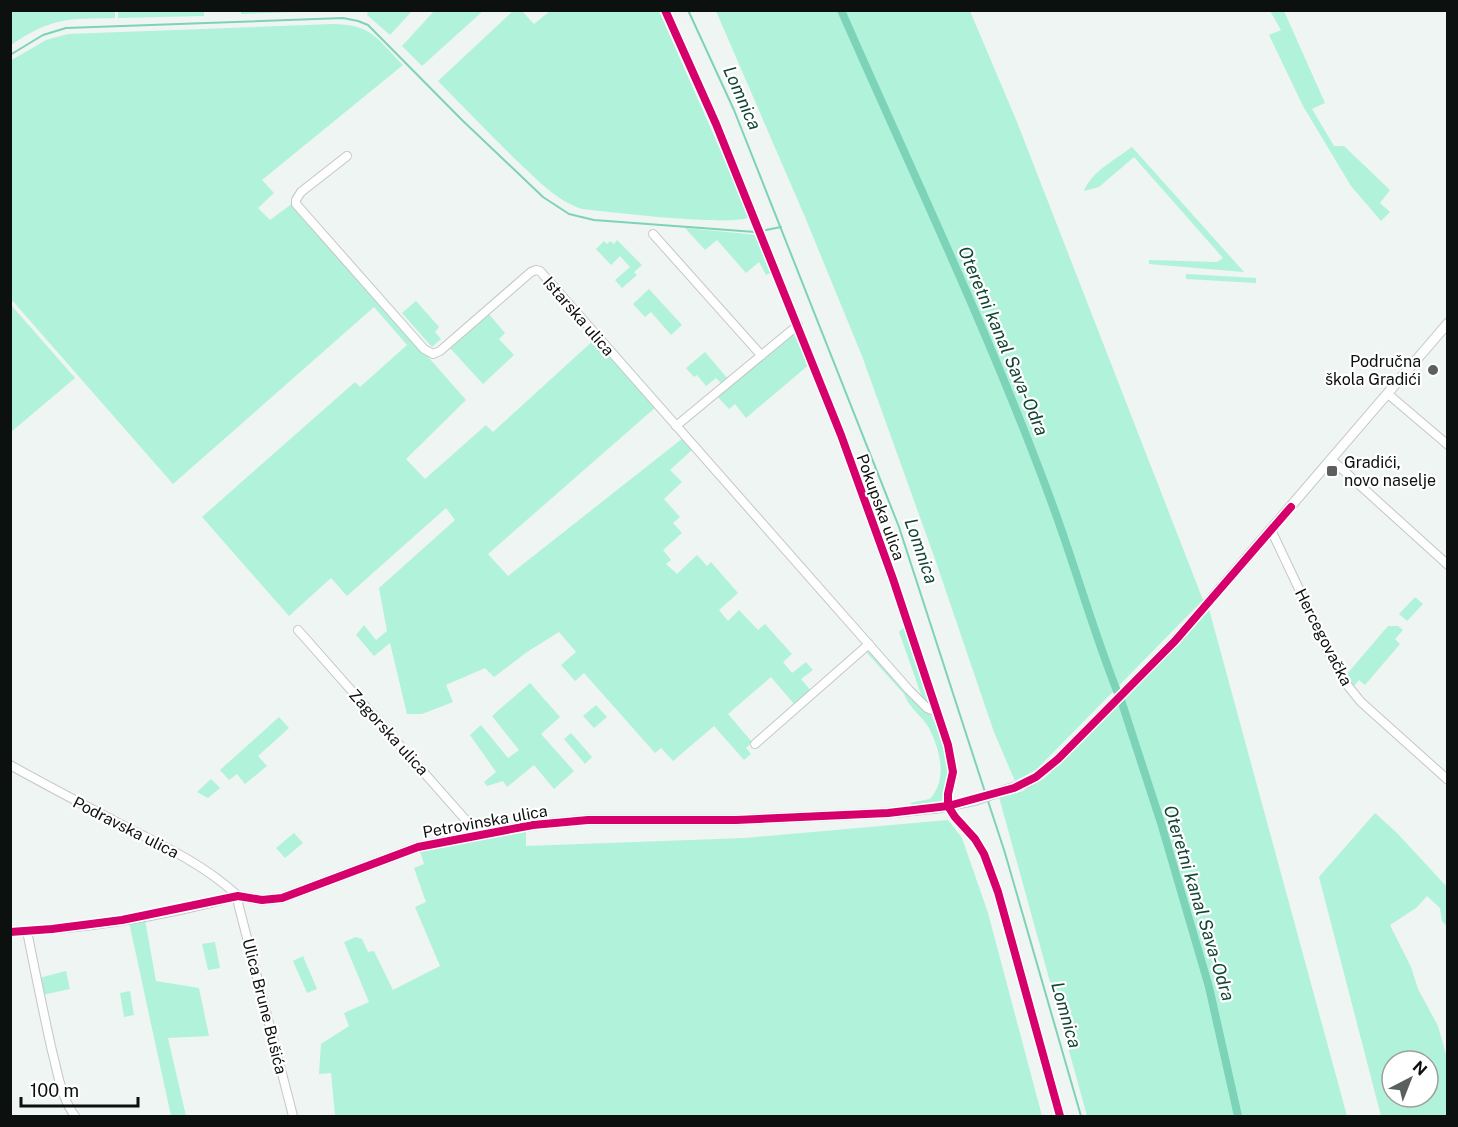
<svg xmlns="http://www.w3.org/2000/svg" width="1458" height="1127" font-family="'Public Sans',sans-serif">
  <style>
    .green { fill: #b1f2db; fill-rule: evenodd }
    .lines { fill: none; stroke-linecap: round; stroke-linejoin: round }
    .stream { stroke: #7dd3b7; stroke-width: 2 }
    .canal { stroke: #7dd3b7; stroke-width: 8 }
    .minor-casing { stroke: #c3c7c5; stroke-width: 10 }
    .tertiary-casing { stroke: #c3c7c5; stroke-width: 11 }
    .minor { stroke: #fdfefd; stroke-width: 8 }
    .tertiary { stroke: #fdfefd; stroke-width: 9 }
    .cycleway-casing { stroke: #fff; stroke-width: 11 }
    .cycleway { stroke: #d6006c; stroke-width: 8 }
    .poi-dot { fill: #5b605e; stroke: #fff; stroke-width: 2 }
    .labels { text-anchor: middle; stroke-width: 4.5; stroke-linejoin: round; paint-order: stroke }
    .street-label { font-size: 16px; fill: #0c100e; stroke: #fff }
    .poi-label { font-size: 16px; fill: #0c100e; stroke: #fff; text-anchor: end }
    .water-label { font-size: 18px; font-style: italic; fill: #124535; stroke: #fff }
  </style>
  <rect width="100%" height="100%" fill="#eff5f2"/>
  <!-- green -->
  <g class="green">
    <path d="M11,10L115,11V18C66,19 53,17 11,45Z"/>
    <path d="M241,10H326V11L241,14Z"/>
    <path d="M435,10L483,11L422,66L402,46Z"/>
    <path d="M118,11H204V16L118,18Z"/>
    <path d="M368,11V10L412,11L390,35L367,15Z"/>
    <path d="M513,11H522L534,24L550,11H659L750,217C732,227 610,212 582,209C555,200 537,179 516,160C490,134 464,108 438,81Z"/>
    <path d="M716,11H970L1017,122L1203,600L1036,770L1015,781L994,732L935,559L862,356L805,217Z"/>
    <path d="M1270,11H1284L1325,103L1312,109L1334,146H1344L1390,190L1380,203L1390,212L1381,221L1351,186L1303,106L1269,35L1281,30Z"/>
    <path d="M332,24C372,24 377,39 403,65L262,180L274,193L258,208L270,220L293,203L466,400L406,459L425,479L486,425L493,432L595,339L656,407L488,554L508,576L683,438L693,449L670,470L682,482L664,499L680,517L673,523L682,533L663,550L671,560L666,564L677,574L697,555L707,566L711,562L738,593L719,610L728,621L739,610L758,630L765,624L792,654L783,662L792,673L806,662L813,670L801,679L811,691L795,705L771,677L728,714L752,742L746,748L751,754L744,760L714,726L673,761L661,748L655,753L584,673L575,681L561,665L576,652L559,632L527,652L494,677L485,668L446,685L453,702L422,714H407L390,643L374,656L356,635L364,625L376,640L387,631L379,588L455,520L446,508L347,596L331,578L289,616L202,517L355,382L360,387L407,345L374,307L173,484L11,299L10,61L46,40L68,34Z"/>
    <path d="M1132,147L1244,272L1149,264V260L1217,262L1223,258L1134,157L1099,187L1084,191C1091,172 1116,159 1132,147Z"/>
    <path d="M685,228L758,235L773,272L766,275L759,262L746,273L717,240L705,250Z"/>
    <path d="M617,240L642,265L634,272L637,275L622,288L615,280L630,267L620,256L611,265L596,249L604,241L607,244L610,241L614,244Z"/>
    <path d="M1186,274L1256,278V283L1186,279Z"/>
    <path d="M649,289L682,325L671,335L651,312L645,317L633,304Z"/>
    <path d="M416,301L439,327L435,332L441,339L432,347L402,313Z"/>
    <path d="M11,305L75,378L11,432H10Z"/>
    <path d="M488,313L505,333L499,339L514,355L483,384L450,348Z"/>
    <path d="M791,334L798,335L811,363L746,418L735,404L729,409L716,395Z"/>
    <path d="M705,352L728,379L722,384L716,378L706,386L697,375L694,377L686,368Z"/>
    <path d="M1415,597L1423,604L1407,621L1399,614Z"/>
    <path d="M1209,609L1347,1116H1087L999,797L1023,791L1045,778Z"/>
    <path d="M905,626L930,702L928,705L923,700L899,632Z"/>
    <path d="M1388,626H1398L1403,630L1395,639L1400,644L1365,685L1359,680L1354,686L1347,674Z"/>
    <path d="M871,650L934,719L946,749L950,771L941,803L913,807L910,803L930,799C948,779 940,750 929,728C922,716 909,708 904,694L867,653Z"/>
    <path d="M530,683L560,717L541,734L574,771L554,789L534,765L507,787L503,781L487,786L484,782L496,772L470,735L481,725L508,758L519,750L492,716Z"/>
    <path d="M596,705L607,717L594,728L583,716Z"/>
    <path d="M279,717L289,728L258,756L267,766L245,784L237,774L229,780L220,770Z"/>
    <path d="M571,733L592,757L585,764L564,739Z"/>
    <path d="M211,779L220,788L208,798L197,792Z"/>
    <path d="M1375,813L1397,833L1447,887V927L1442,921L1440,908L1427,896L1416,908L1390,925L1411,967L1418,989L1438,1026L1447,1058V1116H1381L1319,877ZM1392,1061H1428V1097H1392Z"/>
    <path d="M948,820L962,838L988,913L1042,1116H335L331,1073L319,1074L321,1044L349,1026L344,1013L369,1002L344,942L356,937L362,939L368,952L374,951L393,990L440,966L415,907L426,902L414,868L424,864L420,851L526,830V846L745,838Z"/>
    <path d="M294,833L303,843L285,858L276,848Z"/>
    <path d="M145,920L156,981L199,988L209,1036L168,1038L186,1116H171L129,922Z"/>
    <path d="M215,942L220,968L208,970L202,944Z"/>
    <path d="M303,956L317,989L307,993L293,961Z"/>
    <path d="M66,971L70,989L43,995L39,978Z"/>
    <path d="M130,991L134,1015L124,1017L120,993Z"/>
  </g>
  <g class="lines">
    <!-- stream -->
    <g class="stream">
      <path d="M688,10L734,110L899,527L985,792"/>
      <path d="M10,55L43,35L66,28L343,18L358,21L368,25L462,120L543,197L569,214L594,220L755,232"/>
      <path d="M766,230L781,227"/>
      <path d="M987,798L1005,853L1081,1116"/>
    </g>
    <!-- canal -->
    <g class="canal">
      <path d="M841,10C912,172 989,332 1050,498C1074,562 1092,628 1117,691"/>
      <path d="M1121,700L1161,823L1209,987L1238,1116"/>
    </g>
    <!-- minor casing -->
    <g class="minor-casing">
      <g id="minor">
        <path d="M665,10L716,124L841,435L893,579L948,745L953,772L948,794V806L955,817L975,839L984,854L998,892L1060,1116"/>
        <path d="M347,156L301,192L296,200V204L424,349L433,354L440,351L531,272L536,270L540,271L909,690L927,708L937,712"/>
        <path d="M653,234L761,355"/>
        <path d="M1388,394L1448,445"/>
        <path d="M676,426L798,325"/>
        <path d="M1332,460L1448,565"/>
        <path d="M1271,530L1336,667L1348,686L1361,702L1448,780"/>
        <path d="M298,630L479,835"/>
        <path d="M755,744L869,644"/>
        <path d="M10,765C48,786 86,806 124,826C164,846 205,865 238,896"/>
        <path d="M238,896V903L293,1116"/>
        <path d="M27,931C35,971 43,1011 52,1051C58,1073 61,1098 75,1116"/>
        <path d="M10,932C86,929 165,916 238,896"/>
      </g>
    </g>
    <!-- tertiary casing -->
    <g class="tertiary-casing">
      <path id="tertiary" d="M238,896L262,900L282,898L418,847L533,825L588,820H736L888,813L938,808L976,800L1026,783L1036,777L1058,759L1175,641L1448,323"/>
    </g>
    <!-- minor -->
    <use href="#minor" class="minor"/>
    <!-- tertiary -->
    <use href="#tertiary" class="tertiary"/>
    <!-- cycleway casing -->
    <g class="cycleway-casing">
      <g id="cycleway">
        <path d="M665,10L716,124L841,435L893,579L948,745L953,772L948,794V806L955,817L975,839L984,854L998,892L1060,1116"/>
        <path d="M10,932L52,929L122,920L238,896L262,900L282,898L418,847L533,825L588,820H736L888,813L948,806L1014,788L1036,777L1058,759L1175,641L1291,507"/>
      </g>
    </g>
    <!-- cycleway -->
    <use href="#cycleway" class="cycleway"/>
  </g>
  <!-- markers -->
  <g class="poi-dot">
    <circle cx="1433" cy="370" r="6"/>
    <rect x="1326" y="465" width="12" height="12" rx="3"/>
  </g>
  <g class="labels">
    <!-- street labels -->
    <g class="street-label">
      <text transform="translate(579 316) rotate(49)" y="6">Istarska ulica</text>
      <text transform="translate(881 507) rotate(70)" y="6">Pokupska ulica</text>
      <text transform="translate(1324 637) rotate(63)" y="6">Hercegovačka</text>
      <text transform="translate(389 732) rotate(48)" y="6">Zagorska ulica</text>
      <text transform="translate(485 821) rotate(-10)" y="6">Petrovinska ulica</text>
      <text transform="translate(126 827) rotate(27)" y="6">Podravska ulica</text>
      <text transform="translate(265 1006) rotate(76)" y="6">Ulica Brune Bušića</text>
    </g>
    <!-- poi labels -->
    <g class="poi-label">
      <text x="1421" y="367">Područna<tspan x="1421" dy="18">škola Gradići</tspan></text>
      <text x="1344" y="468" text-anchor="start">Gradići,<tspan x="1344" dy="18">novo naselje</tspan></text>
    </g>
    <!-- water labels -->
    <g class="water-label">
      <text transform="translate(742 98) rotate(66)" y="6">Lomnica</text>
      <text transform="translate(1003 341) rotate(67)" y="6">Oteretni kanal Sava-Odra</text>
      <text transform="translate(921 551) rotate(71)" y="6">Lomnica</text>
      <text transform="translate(1199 903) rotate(73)" y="6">Oteretni kanal Sava-Odra</text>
      <text transform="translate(1066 1015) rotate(74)" y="6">Lomnica</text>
    </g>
  </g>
  <!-- border -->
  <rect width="1458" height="1127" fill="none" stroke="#0c100e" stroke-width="24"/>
  <!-- north arrow -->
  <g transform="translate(1410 1079) rotate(42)"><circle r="28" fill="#ffffff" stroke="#9e9f9f" stroke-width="1.5"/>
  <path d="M0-4.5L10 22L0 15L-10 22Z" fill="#5b605e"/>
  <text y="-9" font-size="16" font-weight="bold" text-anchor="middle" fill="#0c100e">N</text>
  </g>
  <!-- scale -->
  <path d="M21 1097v9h117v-9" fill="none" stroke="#0c100e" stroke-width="3"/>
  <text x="30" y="1097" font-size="18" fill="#0c100e" stroke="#ffffff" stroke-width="4.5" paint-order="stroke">100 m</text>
</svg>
